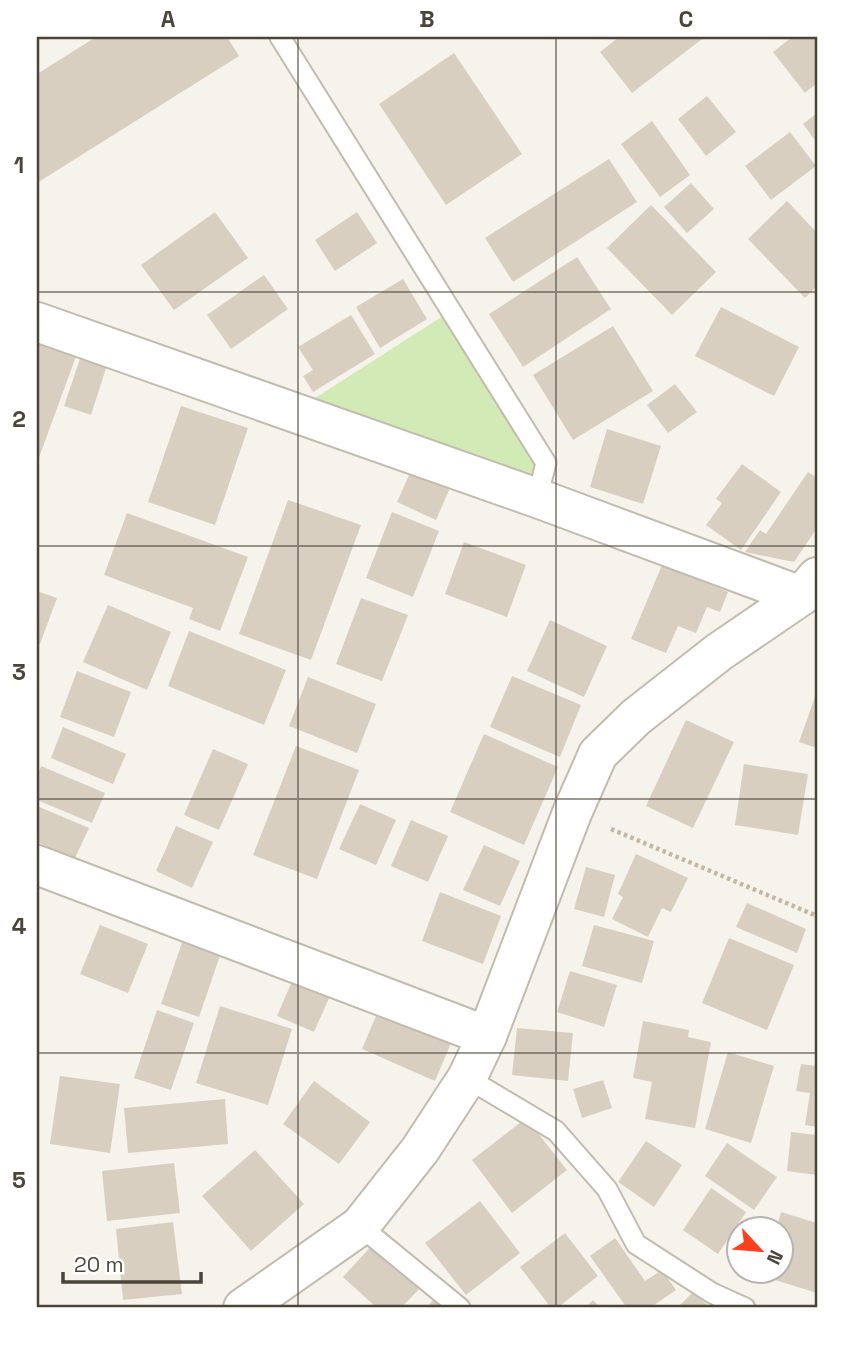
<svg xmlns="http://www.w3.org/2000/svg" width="854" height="1345" font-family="'Space Grotesk',sans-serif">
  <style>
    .green { fill: #d2eab5 }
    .building { fill: #d8cfc1 }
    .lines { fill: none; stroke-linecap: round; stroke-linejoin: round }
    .service-casing { stroke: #c2bbae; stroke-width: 23 }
    .minor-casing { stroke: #c2bbae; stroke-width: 42 }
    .path { stroke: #c4b79f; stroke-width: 4.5; stroke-dasharray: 3.5 3.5; stroke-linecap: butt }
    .service { stroke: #fff; stroke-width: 19 }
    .minor { stroke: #fff; stroke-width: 38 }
    .grid { fill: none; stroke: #4b4439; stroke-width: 2; stroke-opacity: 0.55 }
    .neatline { fill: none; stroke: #4b4439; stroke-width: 2.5 }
    .grid-label { font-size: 23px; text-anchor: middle; font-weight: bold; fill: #4b4439 }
  </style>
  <rect width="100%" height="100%" fill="#f6f3ec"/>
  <!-- green -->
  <path class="green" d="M446,314L537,464L534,481L309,402Z"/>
  <!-- building -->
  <g class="building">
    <path d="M96,37H227L239,56L37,183V74Z"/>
    <path d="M619,37H701L702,39L632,93L600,52Z"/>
    <path d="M792,37H817V83L805,93L773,52Z"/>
    <path d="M454,53L522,154L446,205L379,104Z"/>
    <path d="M707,96L736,132L706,156L678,119Z"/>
    <path d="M817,113V143L803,124Z"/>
    <path d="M652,121L690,175L660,197L621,144Z"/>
    <path d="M790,132L816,166L771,200L745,166Z"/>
    <path d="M609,159L637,202L513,282L485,238Z"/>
    <path d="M691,183L714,209L687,233L664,207Z"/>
    <path d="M787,201L817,233V286L805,298L748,239Z"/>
    <path d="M651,205L716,272L672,315L607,248Z"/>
    <path d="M215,212L248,258L174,310L141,265Z"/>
    <path d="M357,212L377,243L335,271L315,240Z"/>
    <path d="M577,257L611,309L523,367L489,314Z"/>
    <path d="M264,275L288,309L231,349L207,315Z"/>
    <path d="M403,279L427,319L380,348L356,307Z"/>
    <path d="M721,307L799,347L774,396L695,356Z"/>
    <path d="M351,315L375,354L313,392L303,376L313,370L298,347Z"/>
    <path d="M613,326L653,391L573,440L533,375Z"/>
    <path d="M37,337L78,351L37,463Z"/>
    <path d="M82,353L108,362L91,415L64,406Z"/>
    <path d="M675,384L697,412L668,433L647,405Z"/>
    <path d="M181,406L248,428L215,525L148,502Z"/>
    <path d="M607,429L661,446L643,504L590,487Z"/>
    <path d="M742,464L781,492L741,550L706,525L722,503L716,499Z"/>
    <path d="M413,466L452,483L436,520L397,502Z"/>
    <path d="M808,472L817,478V528L794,562L745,552L760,530L766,534Z"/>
    <path d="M288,500L361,525L311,660L239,634Z"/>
    <path d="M392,512L439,531L413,597L366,578Z"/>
    <path d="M127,513L248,557L220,631L189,619L193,608L104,575Z"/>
    <path d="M464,542L526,565L507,617L445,594Z"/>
    <path d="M662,565L728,592L720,612L707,607L696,633L678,626L666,653L631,639Z"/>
    <path d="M37,591L57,598L40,644L37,642Z"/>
    <path d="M361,598L408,615L382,681L336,664Z"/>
    <path d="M108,605L171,632L147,690L83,662Z"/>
    <path d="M550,620L607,646L584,697L527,671Z"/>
    <path d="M189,631L286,670L264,725L168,686Z"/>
    <path d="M77,671L131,692L114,737L60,717Z"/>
    <path d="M512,676L581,705L560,757L490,727Z"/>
    <path d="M308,677L376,704L357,753L289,726Z"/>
    <path d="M817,691V748L799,742Z"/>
    <path d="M686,720L734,742L693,828L646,806Z"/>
    <path d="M63,727L126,754L113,784L51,758Z"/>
    <path d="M484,734L558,767L524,845L450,812Z"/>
    <path d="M296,746L359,770L317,879L253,855Z"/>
    <path d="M213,749L248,764L219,830L184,815Z"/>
    <path d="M744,764L808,774L798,835L735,825Z"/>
    <path d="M41,766L105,793L92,823L37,800V777Z"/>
    <path d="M360,804L396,820L376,865L339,849Z"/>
    <path d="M37,806L89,828L75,858L37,842Z"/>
    <path d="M411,820L448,836L428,882L391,866Z"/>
    <path d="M176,826L213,842L192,888L156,871Z"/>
    <path d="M484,845L520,861L500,906L463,890Z"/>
    <path d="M636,854L688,878L671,912L662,908L648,937L612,919L623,897L618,894Z"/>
    <path d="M586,867L615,875L604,917L574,909Z"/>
    <path d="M440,892L501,916L483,964L422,941Z"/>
    <path d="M747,903L806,929L797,953L736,927Z"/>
    <path d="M100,925L148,944L128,993L80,974Z"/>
    <path d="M594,925L654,941L642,983L582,966Z"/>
    <path d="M187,928L225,941L199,1017L161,1004Z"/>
    <path d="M729,938L794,965L767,1030L702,1003Z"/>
    <path d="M297,970L334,987L314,1032L277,1016Z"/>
    <path d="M570,971L617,985L604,1027L557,1012Z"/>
    <path d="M381,1004L454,1036L435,1081L362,1049Z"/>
    <path d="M220,1006L292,1029L268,1105L196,1083Z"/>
    <path d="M157,1010L194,1023L171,1090L134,1078Z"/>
    <path d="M643,1021L689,1030L688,1037L711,1042L695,1128L645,1119L652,1082L633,1078Z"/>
    <path d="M517,1028L573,1033L568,1081L512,1075Z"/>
    <path d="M728,1052L774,1066L751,1143L705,1129Z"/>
    <path d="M801,1064L817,1066V1127L805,1125L810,1093L796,1091Z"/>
    <path d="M60,1076L120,1084L110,1153L50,1144Z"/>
    <path d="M603,1080L612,1108L582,1118L573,1089Z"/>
    <path d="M314,1081L370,1122L339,1164L283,1124Z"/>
    <path d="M225,1099L228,1144L128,1153L124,1108Z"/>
    <path d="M526,1118L567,1170L512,1213L472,1160Z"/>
    <path d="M791,1132L817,1135V1175L787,1171Z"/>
    <path d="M646,1141L682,1165L654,1207L618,1182Z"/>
    <path d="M727,1143L777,1177L754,1210L705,1176Z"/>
    <path d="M255,1150L304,1204L251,1251L202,1196Z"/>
    <path d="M174,1163L180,1213L107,1221L102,1171Z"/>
    <path d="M711,1188L746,1212L718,1254L683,1230Z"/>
    <path d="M480,1201L520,1253L466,1295L425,1243Z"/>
    <path d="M781,1212L817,1223V1293L762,1276L763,1272H780V1230H776Z"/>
    <path d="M173,1222L182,1294L123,1300L116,1229Z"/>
    <path d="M565,1233L598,1276L557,1308H551L520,1267Z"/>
    <path d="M615,1238L645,1281L662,1270L676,1290L650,1308H627L590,1256Z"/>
    <path d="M374,1243L421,1287L401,1308H377L343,1277Z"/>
    <path d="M693,1292L710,1308H677Z"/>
    <path d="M436,1297L449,1308H426Z"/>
    <path d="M593,1300L601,1308H585Z"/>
  </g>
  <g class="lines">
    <!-- service casing -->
    <g class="service-casing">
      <g id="service">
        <path d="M280,37L546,463L537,498"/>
        <path d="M467,1078L556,1131L607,1189L636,1244L712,1293L745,1308"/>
        <path d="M360,1226L460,1308"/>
      </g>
    </g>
    <!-- minor casing -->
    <g class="minor-casing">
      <g id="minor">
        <path d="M37,322L537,498L801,596"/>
        <path d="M37,865L487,1036"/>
        <path d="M243,1308L360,1226L420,1150L467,1078L487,1036L572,813L598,754L636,717L719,652L801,596L817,577"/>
      </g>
    </g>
    <!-- path -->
    <path class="path" d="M611,829L817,916"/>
    <!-- service -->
    <use href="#service" class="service"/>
    <!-- minor -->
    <use href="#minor" class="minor"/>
  </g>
  <!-- grid -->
  <path class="grid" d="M298,37V1308M556,37V1308M37,292H817M37,546H817M37,799H817M37,1053H817"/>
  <!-- border -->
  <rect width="854" height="1345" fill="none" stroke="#ffffff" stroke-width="77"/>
  <!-- north arrow -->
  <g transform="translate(760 1250) rotate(116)"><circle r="33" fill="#ffffff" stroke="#b7b4b0" stroke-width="2"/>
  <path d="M0-5L12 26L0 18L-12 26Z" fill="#fc3f1d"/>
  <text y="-10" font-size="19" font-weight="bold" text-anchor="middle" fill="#4b4439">N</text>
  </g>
  <!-- scale -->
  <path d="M63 1272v10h138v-10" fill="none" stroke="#4b4439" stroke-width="3.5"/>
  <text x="74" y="1272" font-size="21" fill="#4b4439" stroke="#ffffff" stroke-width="5" paint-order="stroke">20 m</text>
  <rect x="38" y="38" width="778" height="1268" class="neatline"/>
  <g class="grid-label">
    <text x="168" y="27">A</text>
    <text x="427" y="27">B</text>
    <text x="686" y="27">C</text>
    <text x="19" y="173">1</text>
    <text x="19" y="427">2</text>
    <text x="19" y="680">3</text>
    <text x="19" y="934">4</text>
    <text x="19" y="1188">5</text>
  </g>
</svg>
